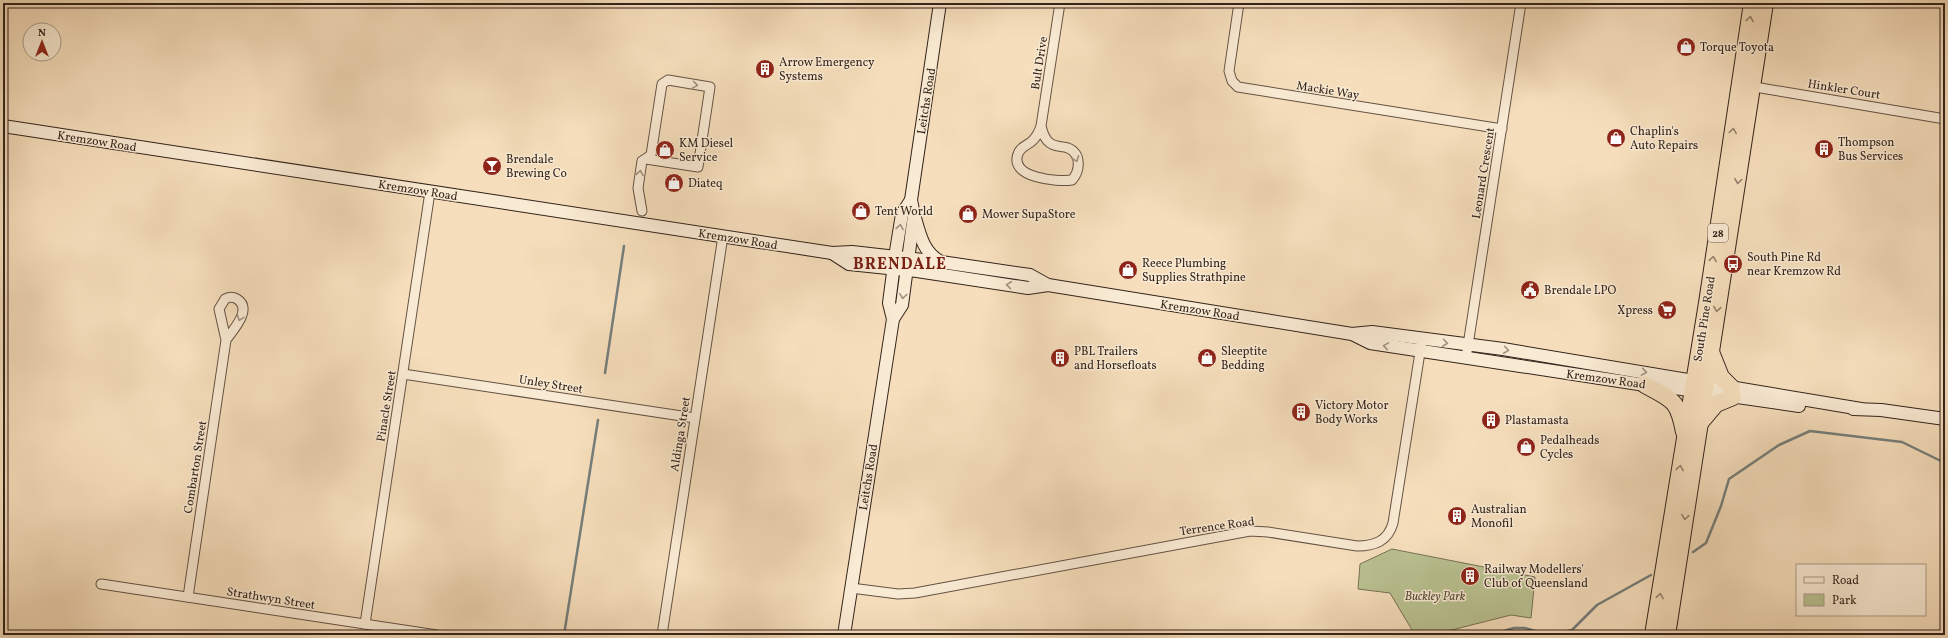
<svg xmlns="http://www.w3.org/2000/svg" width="1948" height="638" font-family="Vollkorn,serif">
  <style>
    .green { fill: #bac292; stroke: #767256 }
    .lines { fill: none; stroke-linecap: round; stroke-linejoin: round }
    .stream { stroke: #757e7b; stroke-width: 2.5 }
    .street-casing { stroke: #645243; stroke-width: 11 }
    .secondary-casing { stroke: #33231b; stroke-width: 14 }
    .highway-casing { stroke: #33231b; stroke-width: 18 }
    .street { stroke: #f9ead3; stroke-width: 9 }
    .secondary { stroke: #f9ead3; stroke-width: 12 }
    .highway { stroke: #f6debc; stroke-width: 16 }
    .oneway { stroke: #94806c }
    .oneway2 { stroke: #a09080 }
    .labels { text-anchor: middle; stroke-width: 3; stroke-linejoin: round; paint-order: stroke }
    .shield { fill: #f9ead3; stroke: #6e5f52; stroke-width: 1 }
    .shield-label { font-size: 11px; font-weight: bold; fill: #33231b }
    .poi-label { font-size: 12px; fill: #33231b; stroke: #f9ead3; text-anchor: start }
    .street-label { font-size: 12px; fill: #33231b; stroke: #f9ead3 }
    .park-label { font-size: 12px; font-style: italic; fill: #554b39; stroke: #f9ead3 }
    .district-label { font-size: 16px; font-weight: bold; letter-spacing: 1px; fill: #7a1f14; stroke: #f9ead3 }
  </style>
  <rect width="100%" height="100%" fill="#f6debc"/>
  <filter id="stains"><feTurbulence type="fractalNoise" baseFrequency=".005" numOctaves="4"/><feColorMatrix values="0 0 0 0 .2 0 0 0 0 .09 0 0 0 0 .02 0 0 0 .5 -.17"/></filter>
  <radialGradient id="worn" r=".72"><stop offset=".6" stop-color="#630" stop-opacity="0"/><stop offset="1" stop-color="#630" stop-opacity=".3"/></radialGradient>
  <!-- green -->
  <path class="green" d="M1392,549L1535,577L1531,618L1511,615L1432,635H1415L1390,593L1358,589L1360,564Z"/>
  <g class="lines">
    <!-- stream -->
    <g class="stream">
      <path d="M605,373L624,246"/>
      <path d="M1693,552L1706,543L1721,506L1729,479L1779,445L1810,431L1902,442L1945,463"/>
      <path d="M564,635L598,420"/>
      <path d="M1489,635L1514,628H1525L1542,633H1560L1572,630L1597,605L1651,575"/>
    </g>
    <!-- street casing -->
    <g class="street-casing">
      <g id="street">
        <path d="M1239,3L1229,71L1232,81L1238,87L1502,129"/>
        <path d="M1749,86L1945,119"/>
        <path d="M1041,126C1043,133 1044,139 1050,143C1055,147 1062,146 1068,148C1082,154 1080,171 1072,180C1057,182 1009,178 1018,154C1020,147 1026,146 1031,142C1036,138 1039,132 1041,126L1060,3"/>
        <path d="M642,211L638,188L642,161L651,155L662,84L668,80L710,87L698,167L646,159"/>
        <path d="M1466,358L1521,3"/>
        <path d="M403,374L695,418"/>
        <path d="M101,584L437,635"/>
        <path d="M851,588L898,594L915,593L1250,531L1268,532L1357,546C1375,546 1388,541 1393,523L1421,346"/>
        <path d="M188,597L226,340C233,330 253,309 237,299C233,296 229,297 225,299L219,309L226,340"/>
        <path d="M365,624L430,192"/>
        <path d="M662,635L723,236"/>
      </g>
    </g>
    <!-- secondary casing -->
    <g class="secondary-casing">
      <g id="secondary">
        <path d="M3,126L832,253L852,252L941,262L1030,275L1048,285L1352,334L1372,332L1503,349L1861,409"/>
        <path d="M915,218C920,236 924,253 941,262"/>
        <path d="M832,253L849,264L917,271L1028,288L1048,285"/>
        <path d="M893,319L889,303L895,257L902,214L911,200"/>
        <path d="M1352,334L1370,343L1645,385H1654L1799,406"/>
        <path d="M1853,409L1881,410L1945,419"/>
        <path d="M844,635L893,319L902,305L914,215L911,200L940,3"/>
      </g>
    </g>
    <!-- highway casing -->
    <g class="highway-casing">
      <g id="highway">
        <path d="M1711,352L1721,377L1732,388"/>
        <path d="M1645,385C1672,400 1678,399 1684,432"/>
        <path d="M1700,423L1716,404L1733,397"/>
        <path d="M1653,635L1707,303L1752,3"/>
        <path d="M1667,635L1765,3"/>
      </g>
    </g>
    <!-- street -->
    <use href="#street" class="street"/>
    <!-- secondary -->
    <use href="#secondary" class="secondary"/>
    <!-- highway -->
    <use href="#highway" class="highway"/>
  </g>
  <!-- one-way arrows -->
  <defs><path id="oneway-chevron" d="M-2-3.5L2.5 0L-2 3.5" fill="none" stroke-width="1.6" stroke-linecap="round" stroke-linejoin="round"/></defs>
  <g class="oneway">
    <use href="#oneway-chevron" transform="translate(1750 19) rotate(-81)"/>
    <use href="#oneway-chevron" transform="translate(1733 131) rotate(-82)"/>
    <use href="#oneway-chevron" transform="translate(1738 181) rotate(98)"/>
    <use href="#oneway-chevron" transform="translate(1713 259) rotate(-81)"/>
    <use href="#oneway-chevron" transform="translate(1717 309) rotate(99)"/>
    <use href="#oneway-chevron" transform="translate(1680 468) rotate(-81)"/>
    <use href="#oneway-chevron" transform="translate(1685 517) rotate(99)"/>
    <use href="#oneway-chevron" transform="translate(1660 596) rotate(-81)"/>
  </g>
  <g class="oneway2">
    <use href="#oneway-chevron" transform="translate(695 85) rotate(9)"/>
    <use href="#oneway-chevron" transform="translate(1076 159) rotate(68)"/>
    <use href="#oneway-chevron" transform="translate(640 173) rotate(-81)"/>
    <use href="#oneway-chevron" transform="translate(900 227) rotate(-81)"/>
    <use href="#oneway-chevron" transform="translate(1009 285) rotate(-172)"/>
    <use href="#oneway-chevron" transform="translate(903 296) rotate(97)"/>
    <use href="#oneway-chevron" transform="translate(240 318) rotate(110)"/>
    <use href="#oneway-chevron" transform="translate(1445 343) rotate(8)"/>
    <use href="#oneway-chevron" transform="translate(1386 346) rotate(-171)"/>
    <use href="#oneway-chevron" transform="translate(1506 350) rotate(8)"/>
    <use href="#oneway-chevron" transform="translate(1644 372) rotate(9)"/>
  </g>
  <!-- icons -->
  <defs>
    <g id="shop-disc" transform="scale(1)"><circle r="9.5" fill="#8f2418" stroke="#f9ead3"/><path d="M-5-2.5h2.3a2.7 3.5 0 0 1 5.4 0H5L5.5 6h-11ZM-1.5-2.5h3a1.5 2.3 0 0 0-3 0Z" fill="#fff"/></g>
    <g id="building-disc" transform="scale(1)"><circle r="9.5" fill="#8f2418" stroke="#f9ead3"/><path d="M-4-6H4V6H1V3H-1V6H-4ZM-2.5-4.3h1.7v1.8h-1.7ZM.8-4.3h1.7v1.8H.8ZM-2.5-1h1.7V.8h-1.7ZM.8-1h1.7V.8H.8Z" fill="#fff"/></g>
    <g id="bar-disc" transform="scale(1)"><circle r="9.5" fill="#8f2418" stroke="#f9ead3"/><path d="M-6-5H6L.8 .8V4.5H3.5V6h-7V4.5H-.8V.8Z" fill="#fff"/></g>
    <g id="bus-disc" transform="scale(1)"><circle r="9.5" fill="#8f2418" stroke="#f9ead3"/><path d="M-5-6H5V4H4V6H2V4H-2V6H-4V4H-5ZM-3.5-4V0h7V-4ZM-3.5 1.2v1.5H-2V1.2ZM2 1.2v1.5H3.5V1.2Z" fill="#fff"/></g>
    <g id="civic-disc" transform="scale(1)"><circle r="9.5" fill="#8f2418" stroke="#f9ead3"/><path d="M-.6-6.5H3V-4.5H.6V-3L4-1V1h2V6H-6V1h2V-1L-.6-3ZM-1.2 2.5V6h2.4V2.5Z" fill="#fff"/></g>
    <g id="supermarket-disc" transform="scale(1)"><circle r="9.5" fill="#8f2418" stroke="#f9ead3"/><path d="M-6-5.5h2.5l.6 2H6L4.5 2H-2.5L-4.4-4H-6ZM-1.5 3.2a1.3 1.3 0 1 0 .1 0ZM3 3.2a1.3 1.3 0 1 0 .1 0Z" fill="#fff"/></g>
  </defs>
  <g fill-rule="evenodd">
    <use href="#shop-disc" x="1686" y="47"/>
    <use href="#building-disc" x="765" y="69"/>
    <use href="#shop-disc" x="1616" y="138"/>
    <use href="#building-disc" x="1824" y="149"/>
    <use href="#shop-disc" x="665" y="150"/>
    <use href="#bar-disc" x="492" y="166"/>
    <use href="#shop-disc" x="674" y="183"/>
    <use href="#shop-disc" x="861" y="211"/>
    <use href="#shop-disc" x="968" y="214"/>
    <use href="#bus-disc" x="1733" y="264"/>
    <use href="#shop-disc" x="1128" y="270"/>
    <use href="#civic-disc" x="1530" y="290"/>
    <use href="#supermarket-disc" x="1667" y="310"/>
    <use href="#building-disc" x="1060" y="358"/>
    <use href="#shop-disc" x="1207" y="358"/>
    <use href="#building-disc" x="1301" y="412"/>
    <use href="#building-disc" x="1491" y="420"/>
    <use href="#shop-disc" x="1526" y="447"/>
    <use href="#building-disc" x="1457" y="516"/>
    <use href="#building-disc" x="1470" y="576"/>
  </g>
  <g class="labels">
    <!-- shield labels -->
    <rect class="shield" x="1708" y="224" width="20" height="18" rx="3"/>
    <g class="shield-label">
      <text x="1718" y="237">28</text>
    </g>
    <!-- poi labels -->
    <g class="poi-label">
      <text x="1700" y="51">Torque Toyota</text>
      <text x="779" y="66">Arrow Emergency<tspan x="779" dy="14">Systems</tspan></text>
      <text x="1630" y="135">Chaplin's<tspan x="1630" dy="14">Auto Repairs</tspan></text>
      <text x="1838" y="146">Thompson<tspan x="1838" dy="14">Bus Services</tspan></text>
      <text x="679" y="147">KM Diesel<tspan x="679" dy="14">Service</tspan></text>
      <text x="506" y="163">Brendale<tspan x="506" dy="14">Brewing Co</tspan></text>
      <text x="688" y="187">Diateq</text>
      <text x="875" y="215">Tent World</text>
      <text x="982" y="218">Mower SupaStore</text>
      <text x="1747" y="261">South Pine Rd<tspan x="1747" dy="14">near Kremzow Rd</tspan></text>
      <text x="1142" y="267">Reece Plumbing<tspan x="1142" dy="14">Supplies Strathpine</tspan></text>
      <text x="1544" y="294">Brendale LPO</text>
      <text x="1653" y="314" text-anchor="end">Xpress</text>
      <text x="1074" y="355">PBL Trailers<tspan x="1074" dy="14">and Horsefloats</tspan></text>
      <text x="1221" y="355">Sleeptite<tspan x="1221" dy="14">Bedding</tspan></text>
      <text x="1315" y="409">Victory Motor<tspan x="1315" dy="14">Body Works</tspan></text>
      <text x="1505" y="424">Plastamasta</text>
      <text x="1540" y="444">Pedalheads<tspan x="1540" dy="14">Cycles</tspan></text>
      <text x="1471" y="513">Australian<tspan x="1471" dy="14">Monofil</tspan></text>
      <text x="1484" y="573">Railway Modellers'<tspan x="1484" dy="14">Club of Queensland</tspan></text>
    </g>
    <!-- street labels -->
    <g class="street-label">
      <text transform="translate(1039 63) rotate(-81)" y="4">Bult Drive</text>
      <text transform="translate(1844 89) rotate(9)" y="4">Hinkler Court</text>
      <text transform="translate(1328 90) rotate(9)" y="4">Mackie Way</text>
      <text transform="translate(926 101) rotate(-81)" y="4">Leitchs Road</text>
      <text transform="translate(97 141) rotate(9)" y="4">Kremzow Road</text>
      <text transform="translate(1483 173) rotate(-81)" y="4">Leonard Crescent</text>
      <text transform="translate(418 190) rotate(9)" y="4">Kremzow Road</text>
      <text transform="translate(738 239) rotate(9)" y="4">Kremzow Road</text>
      <text transform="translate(1200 310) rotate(9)" y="4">Kremzow Road</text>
      <text transform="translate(1704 319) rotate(-81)" y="4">South Pine Road</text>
      <text transform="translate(1606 379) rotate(8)" y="4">Kremzow Road</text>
      <text transform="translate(551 384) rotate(9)" y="4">Unley Street</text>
      <text transform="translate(386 406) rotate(-81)" y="4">Pinacle Street</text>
      <text transform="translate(680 434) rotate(-81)" y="4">Aldinga Street</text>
      <text transform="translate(195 467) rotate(-81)" y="4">Combarton Street</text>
      <text transform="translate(868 477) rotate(-81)" y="4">Leitchs Road</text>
      <text transform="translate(1217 526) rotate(-8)" y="4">Terrence Road</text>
      <text transform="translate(271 598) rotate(9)" y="4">Strathwyn Street</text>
    </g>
    <!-- park labels -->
    <g class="park-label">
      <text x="1435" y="600">Buckley Park</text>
    </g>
    <!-- district labels -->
    <g class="district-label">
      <text x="900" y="269">BRENDALE</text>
    </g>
  </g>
  <!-- margin -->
  <rect width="1948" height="638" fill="none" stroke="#f6debc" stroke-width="16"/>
  <rect x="4" y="4" width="1940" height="630" fill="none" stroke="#33231b" stroke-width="2"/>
  <rect x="8" y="8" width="1932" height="622" fill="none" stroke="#33231b"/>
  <!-- legend -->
  <rect x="1796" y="564" width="130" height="52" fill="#f9ead3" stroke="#aa9a89"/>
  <rect x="1804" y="577" width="20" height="6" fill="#f9ead3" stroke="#aa9a89"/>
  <text x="1832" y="584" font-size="12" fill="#33231b">Road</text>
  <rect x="1804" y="594" width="20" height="12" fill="#bac292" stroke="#aa9a89"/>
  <text x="1832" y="604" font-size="12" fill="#33231b">Park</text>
  <!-- north arrow -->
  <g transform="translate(42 42)"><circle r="19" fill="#f9ead3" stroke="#aa9a89"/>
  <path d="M0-3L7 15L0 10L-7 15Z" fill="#8f2418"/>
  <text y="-6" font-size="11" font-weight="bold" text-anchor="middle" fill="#33231b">N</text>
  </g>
  <rect width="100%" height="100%" filter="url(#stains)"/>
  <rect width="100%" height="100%" fill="url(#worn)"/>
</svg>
